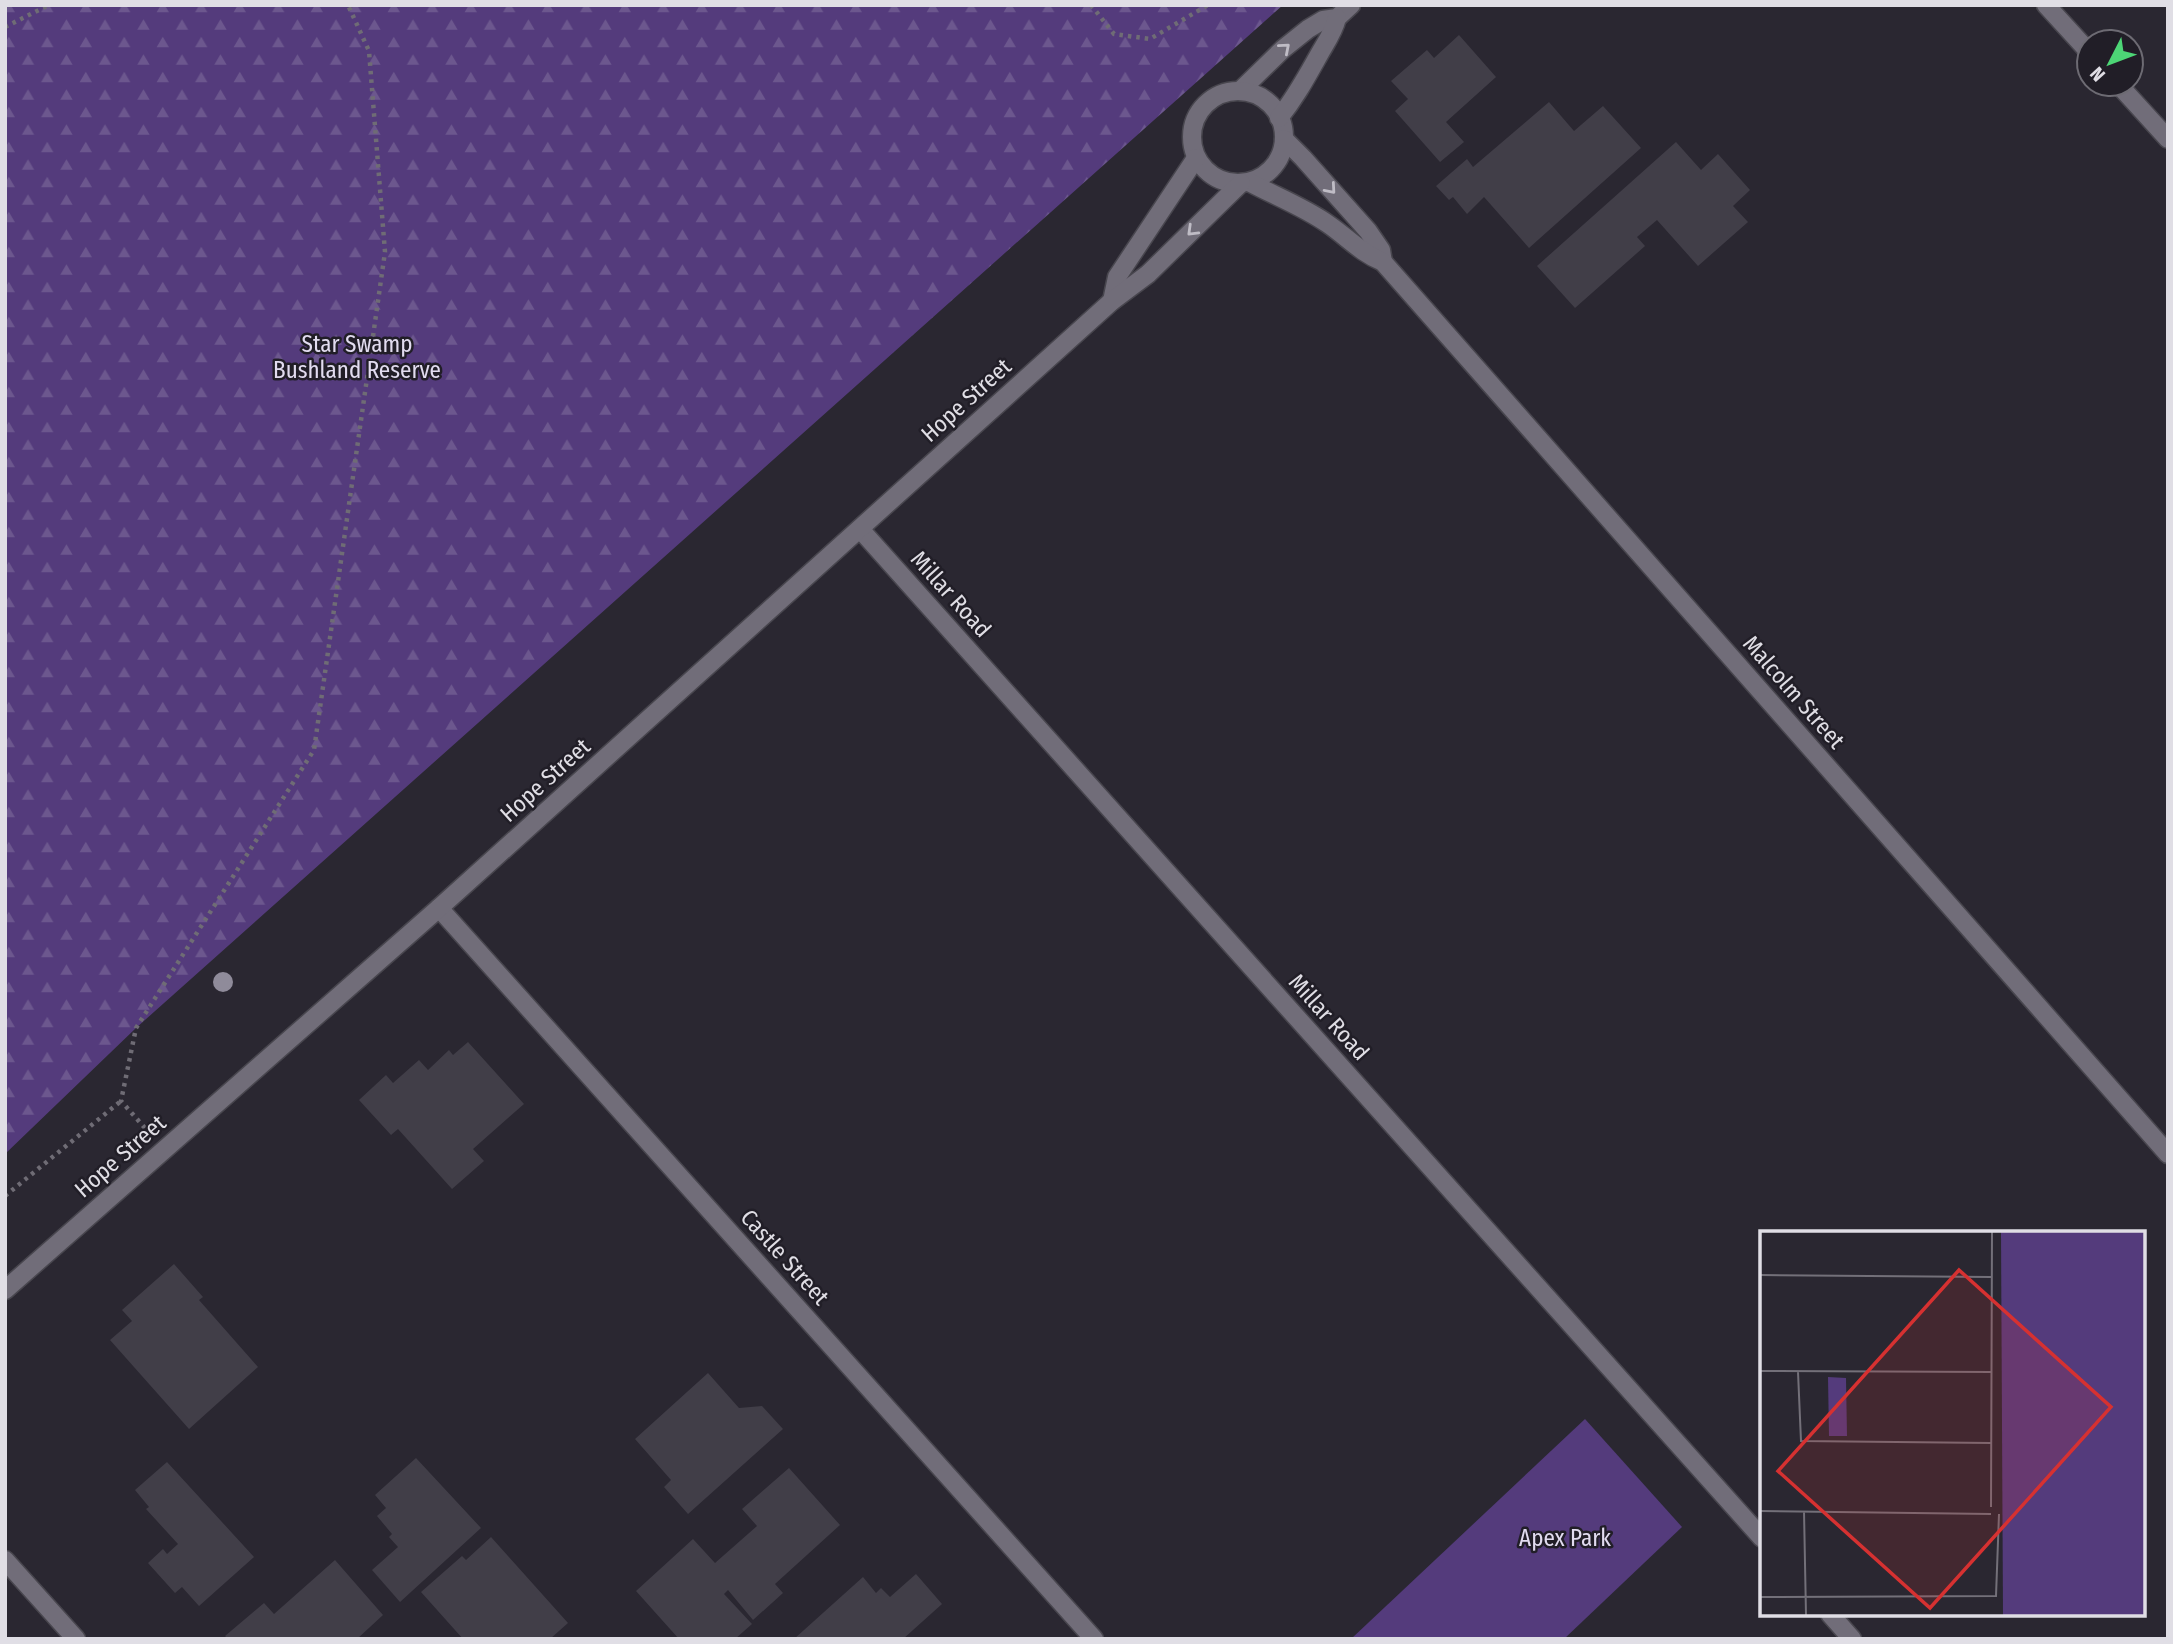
<svg xmlns="http://www.w3.org/2000/svg" width="2173" height="1644" font-family="'Fira Sans Condensed',sans-serif">
  <style>
    .forest { fill: url(#forest-firs) }
    .park { fill: #543b7c }
    .building { fill: #413e48 }
    .lines { fill: none; stroke-linecap: round; stroke-linejoin: round }
    .street-casing { stroke: #48464e; stroke-width: 21 }
    .path { stroke: #6f6c75; stroke-width: 4.5; stroke-dasharray: 3.5 5; stroke-linecap: butt }
    .street { stroke: #716d79; stroke-width: 18 }
    .tree { fill: #8f8b9a }
    .oneway { stroke: #bfbcc5 }
    .labels { text-anchor: middle; stroke-width: 5; stroke-linejoin: round; paint-order: stroke }
    .park-label { font-size: 23px; fill: #e2dcf0; stroke: #211e27 }
    .street-label { font-size: 23px; fill: #e0dee5; stroke: #211e27 }
    .inset-road { fill: none; stroke: #737079; stroke-width: 2 }
    .view { fill: #d63131; fill-opacity: 0.15; stroke: #d63131; stroke-width: 3.5 }
    .inset-edge { fill: none; stroke: #e0dee5; stroke-width: 3.5 }
  </style>
  <defs>
    <pattern id="forest-firs" width="22" height="20" patternUnits="userSpaceOnUse" patternTransform="scale(1.75)"><rect width="22" height="20" fill="#543b7c"/><path d="M5 1l3.5 6h-7zM16 11l3.5 6h-7z" fill="#6c578e"/></pattern>
  </defs>
  <rect width="100%" height="100%" fill="#2a2731"/>
  <!-- forest -->
  <path class="forest" d="M5,5H1283L136,1028L5,1154Z"/>
  <!-- park -->
  <path class="park" d="M1585,1419L1682,1527L1564,1639H1351Z"/>
  <!-- building -->
  <g class="building">
    <path d="M1459,35L1496,77L1446,122L1464,142L1440,162L1395,111L1408,99L1391,81L1427,50L1434,58Z"/>
    <path d="M1549,102L1574,131L1603,106L1641,148L1529,248L1484,197L1467,214L1453,197L1449,200L1436,186L1467,159L1473,167Z"/>
    <path d="M1676,142L1701,170L1718,154L1750,190L1733,206L1748,222L1698,266L1657,220L1637,237L1645,246L1575,308L1537,266Z"/>
    <path d="M468,1042L524,1104L473,1149L484,1161L452,1189L398,1129L391,1135L359,1100L386,1075L393,1083L419,1060L428,1070L449,1050L453,1055Z"/>
    <path d="M174,1264L203,1297L199,1300L258,1367L189,1429L110,1340L132,1321L122,1310Z"/>
    <path d="M708,1373L739,1408L762,1406L783,1429L688,1514L664,1487L671,1480L635,1439Z"/>
    <path d="M416,1458L481,1528L400,1602L372,1570L398,1547L389,1537L392,1534L377,1516L386,1508L375,1495Z"/>
    <path d="M167,1462L254,1557L199,1606L182,1587L175,1593L148,1563L163,1549L167,1554L178,1544L146,1509L149,1507L135,1490Z"/>
    <path d="M789,1468L840,1525L775,1584L783,1593L753,1620L728,1590L724,1594L752,1624L735,1639H679L636,1591L693,1539L715,1563L757,1526L742,1509Z"/>
    <path d="M491,1537L568,1623L550,1639H463L421,1592L462,1556L466,1560Z"/>
    <path d="M335,1560L383,1615L357,1639H228L225,1636L264,1603L274,1614Z"/>
    <path d="M916,1574L942,1604L903,1639H794L863,1577L876,1593L881,1588L890,1597Z"/>
  </g>
  <g class="lines">
    <!-- street casing -->
    <g class="street-casing">
      <g id="street">
        <path d="M2046,5L2089,52"/>
        <path d="M2118,84L2168,139"/>
        <path d="M1240,91L1283,49L1308,29L1323,20L1337,18L1351,5"/>
        <circle cx="1238" cy="137" r="46"/>
        <path d="M1279,118C1296,97 1307,76 1320,53C1327,41 1334,31 1337,18"/>
        <path d="M1284,139L1303,158L1368,231L1381,250L1383,262"/>
        <path d="M1249,182C1275,196 1304,207 1328,224C1347,237 1361,253 1383,262L2168,1154"/>
        <path d="M1112,301L1117,277L1196,158"/>
        <path d="M860,529L1762,1538"/>
        <path d="M439,908L1094,1639"/>
        <path d="M5,1290L439,908L1112,301L1148,274L1241,183"/>
        <path d="M5,1560L76,1639"/>
        <path d="M1830,1614L1852,1639"/>
      </g>
    </g>
    <!-- path -->
    <g class="path">
      <path d="M1091,5L1114,34L1150,39L1208,5"/>
      <path d="M5,27L49,5"/>
      <path d="M145,1128L121,1101L136,1028L314,750L385,252L369,51L348,5"/>
      <path d="M5,1196L121,1101"/>
    </g>
    <!-- street -->
    <use href="#street" class="street"/>
  </g>
  <!-- trees -->
  <circle class="tree" cx="223" cy="982" r="10"/>
  <!-- one-way arrows -->
  <defs><path id="oneway-chevron" d="M-2-3.5L2.5 0L-2 3.5" fill="none" stroke-width="1.6" stroke-linecap="round" stroke-linejoin="round" transform="scale(1.75)"/></defs>
  <g class="oneway">
    <use href="#oneway-chevron" transform="translate(1285 48) rotate(-41)"/>
    <use href="#oneway-chevron" transform="translate(1331 189) rotate(49)"/>
    <use href="#oneway-chevron" transform="translate(1192 231) rotate(136)"/>
  </g>
  <g class="labels">
    <!-- park labels -->
    <g class="park-label">
      <text x="357" y="352">Star Swamp<tspan x="357" dy="26">Bushland Reserve</tspan></text>
      <text x="1565" y="1546">Apex Park</text>
    </g>
    <!-- street labels -->
    <g class="street-label">
      <text transform="translate(966 400) rotate(-42)" y="8">Hope Street</text>
      <text transform="translate(951 594) rotate(48)" y="8">Millar Road</text>
      <text transform="translate(1794 692) rotate(49)" y="8">Malcolm Street</text>
      <text transform="translate(545 780) rotate(-42)" y="8">Hope Street</text>
      <text transform="translate(1329 1017) rotate(48)" y="8">Millar Road</text>
      <text transform="translate(120 1156) rotate(-41)" y="8">Hope Street</text>
      <text transform="translate(785 1257) rotate(48)" y="8">Castle Street</text>
    </g>
  </g>
  <!-- overview -->
  <g transform="translate(1760 1231)">
    <rect width="385" height="385" fill="#2a2731"/>
    <path d="M241,1H385V384H243Z" fill="#543b7c"/>
    <path d="M68,146L86,147L87,205H69Z" fill="#543b7c"/>
    <path class="inset-road" d="M0,44L231,46M0,140L231,141M38,141L41,210L231,212M231,276L232,1M0,280L231,283M44,280L46,384M0,366L236,365L239,283"/>
    <path class="view" d="M199,39L351,176L170,377L18,240Z"/>
    <rect width="385" height="385" class="inset-edge"/>
  </g>
  <!-- border -->
  <rect width="2173" height="1644" fill="none" stroke="#e0dee5" stroke-width="14"/>
  <!-- north arrow -->
  <g transform="translate(2110 63) rotate(228)"><circle r="33" fill="#211e27" stroke="#6d6b73" stroke-width="2"/>
  <path d="M0-5L12 26L0 18L-12 26Z" fill="#4dd676"/>
  <text y="-10" font-size="19" font-weight="bold" text-anchor="middle" fill="#e0dee5">N</text>
  </g>
</svg>
